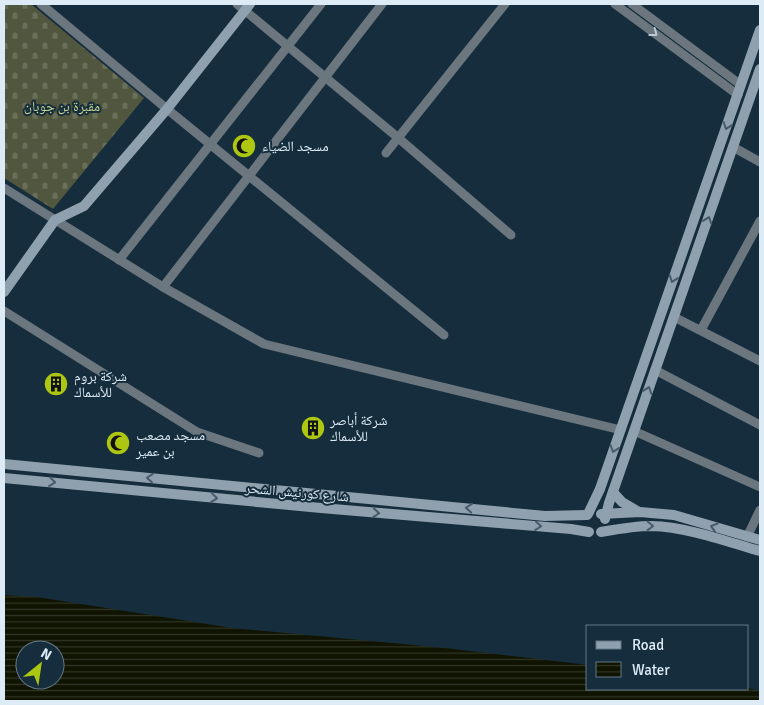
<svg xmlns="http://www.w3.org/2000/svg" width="764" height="705" font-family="Signika,'Noto Naskh Arabic',sans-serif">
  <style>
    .cemetery { fill: url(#cemetery-stones) }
    .water { fill: url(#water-rules); fill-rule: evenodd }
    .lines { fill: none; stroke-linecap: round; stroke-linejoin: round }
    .street { stroke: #6b767e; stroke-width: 9 }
    .secondary { stroke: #8fa1af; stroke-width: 10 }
    .oneway { stroke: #bbc8d2 }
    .oneway2 { stroke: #465b6a }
    .labels { text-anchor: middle; stroke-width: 4; stroke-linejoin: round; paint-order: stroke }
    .park-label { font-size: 14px; fill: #c4d48e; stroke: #152d3c }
    .poi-label { font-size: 14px; fill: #ddebf6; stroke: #152d3c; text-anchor: start }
    .street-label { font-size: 14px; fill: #ddebf6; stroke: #152d3c }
  </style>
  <defs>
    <pattern id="cemetery-stones" width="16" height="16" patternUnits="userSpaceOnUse" patternTransform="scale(1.25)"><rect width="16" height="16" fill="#51573e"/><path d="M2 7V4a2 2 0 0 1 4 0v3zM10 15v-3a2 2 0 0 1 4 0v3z" fill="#6a6f5a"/></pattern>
    <pattern id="water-rules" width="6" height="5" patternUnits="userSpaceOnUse" patternTransform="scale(1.25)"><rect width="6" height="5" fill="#0f1300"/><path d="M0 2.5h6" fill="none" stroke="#323626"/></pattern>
  </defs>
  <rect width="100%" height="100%" fill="#152d3c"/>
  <!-- cemetery -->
  <path class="cemetery" d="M4,4H31L144,98L53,209L4,178Z"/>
  <!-- water -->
  <path class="water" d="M4,595L37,597L232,628L445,648L588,665V689L748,688L760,691V701H4ZM25,650H55V680H25Z"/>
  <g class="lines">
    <!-- street -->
    <g class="street">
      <path d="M41,4L167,109L444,335"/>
      <path d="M237,4L396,136L511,235"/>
      <path d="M615,4L738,95"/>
      <path d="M632,4L741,85"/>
      <path d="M733,147L760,162"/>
      <path d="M386,153L505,4"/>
      <path d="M4,188L163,287L264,344L621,430"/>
      <path d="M119,260L321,4"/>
      <path d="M163,287L382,4"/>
      <path d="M4,311L197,432L259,453"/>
      <path d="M674,317L760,361"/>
      <path d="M701,330L760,221"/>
      <path d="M655,370L760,425"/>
      <path d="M634,431L760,487"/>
      <path d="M747,537L760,510"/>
    </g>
    <!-- secondary -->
    <g class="secondary">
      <path d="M4,292L55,220L84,206L167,109L250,4"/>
      <path d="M4,464L545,516L587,515"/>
      <path d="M4,478L321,508L571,529L589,532"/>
      <path d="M613,492L622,502L639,512"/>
      <path d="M588,514L600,489L760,30"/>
      <path d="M601,514L640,512L674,515L760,540"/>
      <path d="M605,519L609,503L760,69"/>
      <path d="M601,532C618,529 634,526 651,526C688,527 725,541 760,551"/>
    </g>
  </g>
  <!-- one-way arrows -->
  <defs><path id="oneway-chevron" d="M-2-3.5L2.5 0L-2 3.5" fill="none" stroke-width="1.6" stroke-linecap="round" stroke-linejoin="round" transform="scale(1.25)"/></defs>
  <use class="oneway" href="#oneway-chevron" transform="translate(654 33) rotate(37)"/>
  <g class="oneway2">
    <use href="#oneway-chevron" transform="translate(727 126) rotate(109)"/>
    <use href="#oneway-chevron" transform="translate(708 220) rotate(-71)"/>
    <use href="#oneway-chevron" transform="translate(673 279) rotate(109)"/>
    <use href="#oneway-chevron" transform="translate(648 390) rotate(-71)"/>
    <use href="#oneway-chevron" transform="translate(614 449) rotate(109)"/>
    <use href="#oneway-chevron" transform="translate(150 478) rotate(-175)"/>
    <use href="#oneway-chevron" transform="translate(52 482) rotate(6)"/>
    <use href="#oneway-chevron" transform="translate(214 498) rotate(6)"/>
    <use href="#oneway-chevron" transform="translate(469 508) rotate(-175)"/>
    <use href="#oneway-chevron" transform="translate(376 513) rotate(5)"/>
    <use href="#oneway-chevron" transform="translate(538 526) rotate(5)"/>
    <use href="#oneway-chevron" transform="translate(650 526) rotate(1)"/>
    <use href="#oneway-chevron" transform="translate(714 527) rotate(-163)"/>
  </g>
  <!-- icons -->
  <defs>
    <g id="mosque-disc" transform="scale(1.25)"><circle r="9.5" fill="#acc612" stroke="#152d3c"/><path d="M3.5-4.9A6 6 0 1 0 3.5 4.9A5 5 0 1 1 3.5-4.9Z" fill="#111"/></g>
    <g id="building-disc" transform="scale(1.25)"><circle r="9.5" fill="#acc612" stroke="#152d3c"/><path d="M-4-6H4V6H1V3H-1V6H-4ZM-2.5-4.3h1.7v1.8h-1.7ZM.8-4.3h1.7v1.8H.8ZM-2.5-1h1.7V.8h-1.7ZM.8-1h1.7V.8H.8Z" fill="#111"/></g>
  </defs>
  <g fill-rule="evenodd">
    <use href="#mosque-disc" x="244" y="146"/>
    <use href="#building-disc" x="56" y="384"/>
    <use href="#building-disc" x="313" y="428"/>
    <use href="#mosque-disc" x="118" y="443"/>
  </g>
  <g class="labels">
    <!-- park labels -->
    <g class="park-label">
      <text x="62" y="111">مقبرة بن جوبان</text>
    </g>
    <!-- poi labels -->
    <g class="poi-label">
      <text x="262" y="151">مسجد الضياء</text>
      <text x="74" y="381">شركة بروم<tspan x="74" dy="16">للأسماك</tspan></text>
      <text x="330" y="425">شركة أباصر<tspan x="330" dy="16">للأسماك</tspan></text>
      <text x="136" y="440">مسجد مصعب<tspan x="136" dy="16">بن عمير</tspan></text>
    </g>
    <!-- street labels -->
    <g class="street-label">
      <text transform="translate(297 492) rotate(5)" y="5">شارع كورنيش الشحر</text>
    </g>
  </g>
  <!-- border -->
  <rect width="764" height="705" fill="none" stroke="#ddebf6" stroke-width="10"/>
  <!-- legend -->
  <rect x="586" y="625" width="162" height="65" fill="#152d3c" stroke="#657986"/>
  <rect x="596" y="641" width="25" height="8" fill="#8fa1af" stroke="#657986"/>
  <text x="632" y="650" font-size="15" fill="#ddebf6">Road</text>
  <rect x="596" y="662" width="25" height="15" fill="url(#water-rules)" stroke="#657986"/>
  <text x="632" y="675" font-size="15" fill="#ddebf6">Water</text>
  <!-- north arrow -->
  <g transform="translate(40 665) rotate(30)"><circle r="24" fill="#152d3c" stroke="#657986"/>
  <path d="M0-4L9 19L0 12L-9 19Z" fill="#acc612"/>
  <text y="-8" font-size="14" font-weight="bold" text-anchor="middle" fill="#ddebf6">N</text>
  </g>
</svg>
